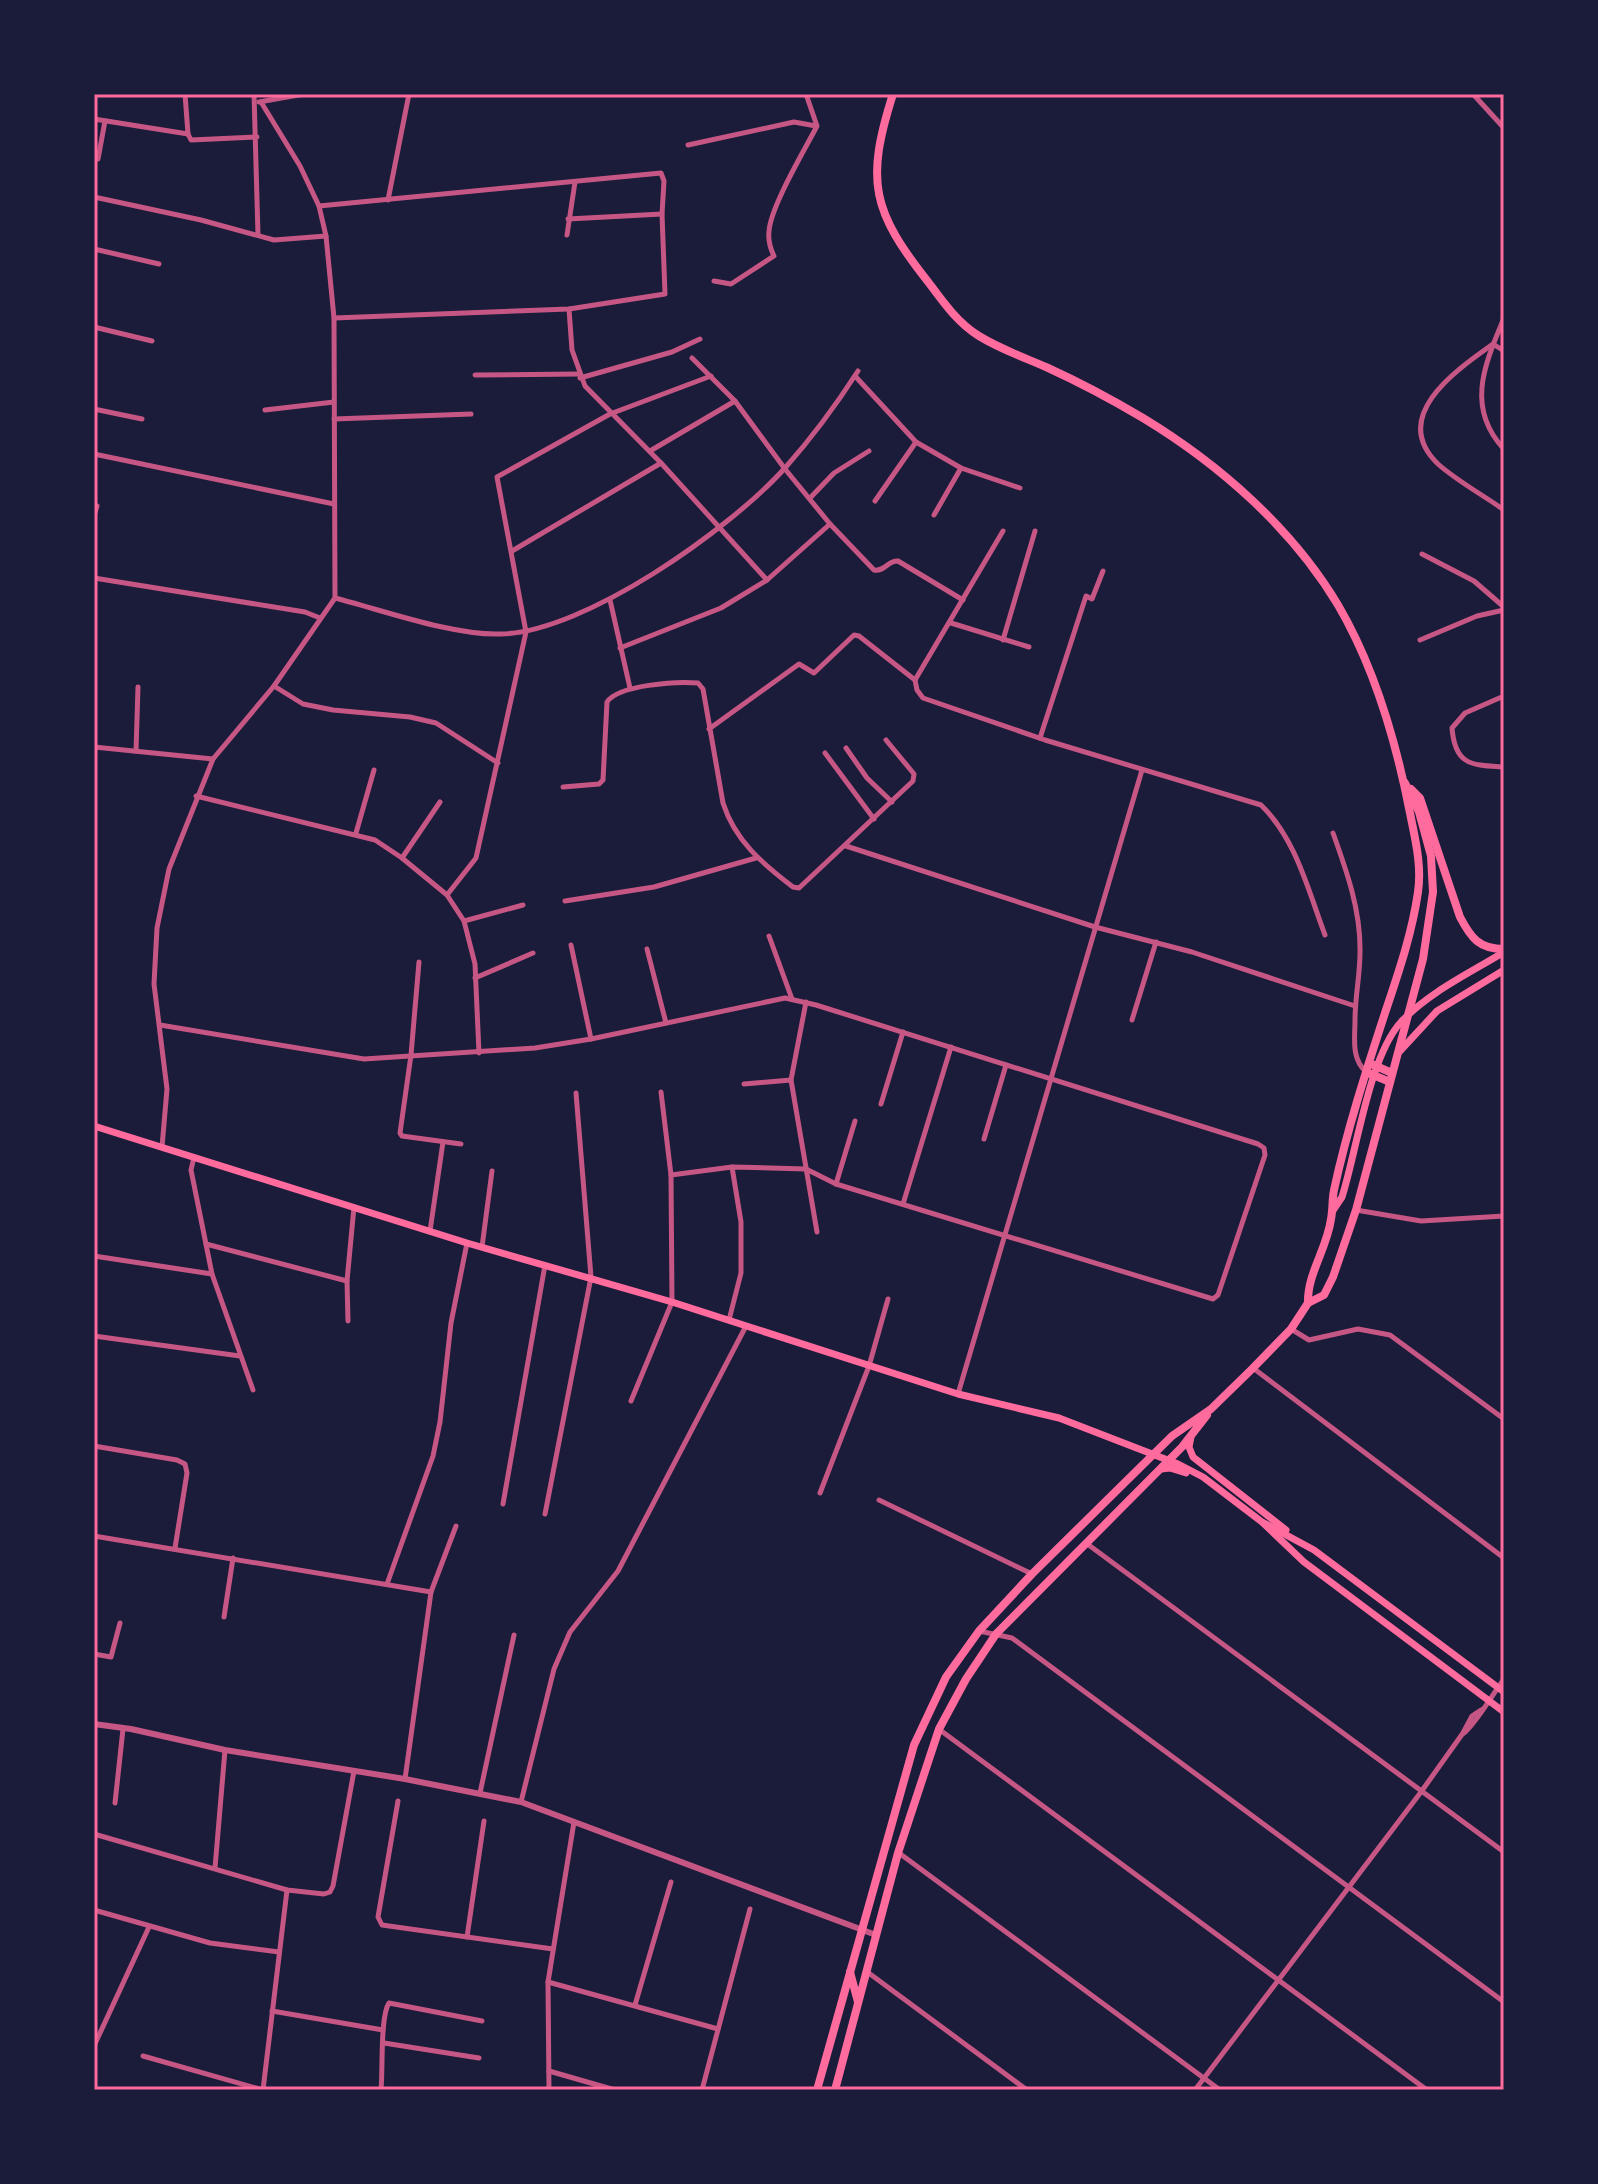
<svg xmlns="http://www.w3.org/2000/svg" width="1598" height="2184" font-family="Barlow,sans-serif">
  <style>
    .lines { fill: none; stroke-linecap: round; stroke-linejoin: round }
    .minor { stroke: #c65784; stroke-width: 5 }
    .tertiary { stroke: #c65784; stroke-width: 6 }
    .secondary { stroke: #ff6b9d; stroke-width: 7 }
    .primary { stroke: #ff6b9d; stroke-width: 8 }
    .neatline { fill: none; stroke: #ff6b9d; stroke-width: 3 }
  </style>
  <rect width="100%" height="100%" fill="#1b1b3a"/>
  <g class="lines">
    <!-- minor -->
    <g class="minor">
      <path d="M185,94L188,134L191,140L257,137"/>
      <path d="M254,94L258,235"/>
      <path d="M1473,94L1504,128"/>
      <path d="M259,102L304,94"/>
      <path d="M94,119L188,134"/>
      <path d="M688,145L794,122L816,126"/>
      <path d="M98,159L105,121"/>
      <path d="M94,197L201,220L274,240L326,236"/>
      <path d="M388,200L409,94"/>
      <path d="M319,206L661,173L664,181L662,214L665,294L569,309L334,318"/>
      <path d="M568,219L662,214"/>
      <path d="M567,235L575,182"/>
      <path d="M94,249L159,264"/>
      <path d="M714,281L731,284L774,256C770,248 768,240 769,231C771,206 804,151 817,126L806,94"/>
      <path d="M569,309L572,350L585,386L661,463L767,580"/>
      <path d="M1504,318C1485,364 1465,407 1504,449"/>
      <path d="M94,327L152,341"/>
      <path d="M1504,351L1493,344C1458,369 1388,416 1438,464C1457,481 1483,495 1504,510"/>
      <path d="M692,358L735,401L785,469L830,524L874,570C885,572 888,560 898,561L963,600"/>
      <path d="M475,375L579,374"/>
      <path d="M855,376L916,442L961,468L1020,488"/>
      <path d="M580,378L672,352L700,339"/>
      <path d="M94,409L142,419"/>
      <path d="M265,410L334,402"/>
      <path d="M334,419L471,414"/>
      <path d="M650,451L735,401"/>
      <path d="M94,454L334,504"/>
      <path d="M810,498L834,473L869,451"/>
      <path d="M875,501L916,442"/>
      <path d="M934,515L961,468"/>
      <path d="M94,516L97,506"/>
      <path d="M512,551L661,463"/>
      <path d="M1422,554L1474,581L1504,607"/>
      <path d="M94,578L305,612L320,618"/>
      <path d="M335,598C382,610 454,636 501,634C585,632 729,530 785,468C809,441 838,402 858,371"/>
      <path d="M610,600L630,688"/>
      <path d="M951,623L1029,647"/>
      <path d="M1003,640L1035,531"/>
      <path d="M1420,640L1477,616L1504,610"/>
      <path d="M620,648L721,608L767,580L830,524"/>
      <path d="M915,680L1003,531"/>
      <path d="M274,686L303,704L333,710L410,717L436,723L498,763"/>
      <path d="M1504,696L1465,713L1452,728C1455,766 1472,765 1504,767"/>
      <path d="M709,729L799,664L814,673L854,635L859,636L915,680L917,690L923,698L1045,740L1261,805C1296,839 1308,890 1325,935"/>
      <path d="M1040,738L1086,596L1092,599L1103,571"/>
      <path d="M94,747L213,759"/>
      <path d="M846,748L867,778L892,802"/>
      <path d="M136,751L138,687"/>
      <path d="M825,753L874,819"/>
      <path d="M563,787L599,784L603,780L607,702C618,685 677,681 698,683L703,689L723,803C735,841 763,864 793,887L799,888L913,781L914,774L886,740"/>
      <path d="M196,796L375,840L402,858L447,895L464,921L475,964L479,1053"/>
      <path d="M356,833L374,770"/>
      <path d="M1333,833C1347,872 1361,911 1360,953C1360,975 1355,997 1355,1020C1355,1039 1351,1058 1366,1072"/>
      <path d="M846,846L1095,927L1192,952L1355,1006"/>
      <path d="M402,858L440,802"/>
      <path d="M447,895L476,858L526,632L497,477L610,414L711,376"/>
      <path d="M565,901L654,887L756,858"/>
      <path d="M464,921L523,905"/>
      <path d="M769,936L792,999"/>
      <path d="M571,945L591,1039"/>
      <path d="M647,949L666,1023"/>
      <path d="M419,962L411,1055L400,1133L402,1136L461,1144"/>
      <path d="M475,978L533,953"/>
      <path d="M806,1002L791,1080L817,1232"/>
      <path d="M1132,1020L1156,942"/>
      <path d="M160,1025L364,1059L535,1048L591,1039L785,998L816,1005L1258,1144L1264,1148L1265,1155L1218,1295L1213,1299L836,1184L806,1169L732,1167L671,1175"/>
      <path d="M744,1084L791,1080"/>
      <path d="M881,1104L903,1032"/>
      <path d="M984,1139L1006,1065"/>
      <path d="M162,1147L167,1089L154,984L157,928L169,869L213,759L274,686L335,598L334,318L326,236L319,206L300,166L261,102"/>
      <path d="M194,1157L191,1170L212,1274L253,1390"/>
      <path d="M836,1184L855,1121"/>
      <path d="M903,1204L951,1047"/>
      <path d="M1356,1210L1421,1221L1504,1216"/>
      <path d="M430,1231L443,1142"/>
      <path d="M206,1244L347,1281"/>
      <path d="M482,1247L492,1171"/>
      <path d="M94,1256L212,1274"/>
      <path d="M729,1320L741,1273V1222L732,1167"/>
      <path d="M348,1321L347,1281L354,1207"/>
      <path d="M1291,1329L1309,1340L1358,1329L1390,1335L1504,1419"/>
      <path d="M94,1336L240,1356"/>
      <path d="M1253,1368L1504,1558"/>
      <path d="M958,1394L1142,770"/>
      <path d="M631,1401L672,1302L671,1175L661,1092"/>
      <path d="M94,1446L177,1460L185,1464L187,1473L175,1548"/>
      <path d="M820,1493L869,1366L888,1299"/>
      <path d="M879,1500L1032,1574"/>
      <path d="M503,1504L545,1265"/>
      <path d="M545,1514L591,1277L576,1093"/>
      <path d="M94,1536L431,1592"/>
      <path d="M1086,1543L1504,1852"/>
      <path d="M387,1584L433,1456L440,1422L451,1323L467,1243"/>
      <path d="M224,1617L233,1558"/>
      <path d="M979,1631L1012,1638L1504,2002"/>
      <path d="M94,1654L111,1657L120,1623"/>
      <path d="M94,1700V1702"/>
      <path d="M940,1730L1427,2090"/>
      <path d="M1464,1733C1477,1722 1492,1695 1504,1679"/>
      <path d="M405,1779L431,1592L456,1526"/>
      <path d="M480,1793L514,1635"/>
      <path d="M398,1801L378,1917L382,1925L553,1949"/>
      <path d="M521,1802L554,1669L570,1632L618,1571L746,1326"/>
      <path d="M115,1803L123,1729"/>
      <path d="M94,1834L287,1890L324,1894L330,1892L333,1886L354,1771"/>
      <path d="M899,1853L1220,2090"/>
      <path d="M215,1868L225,1750"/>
      <path d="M94,1910L210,1943L279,1952"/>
      <path d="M467,1937L484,1821"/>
      <path d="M866,1971L1027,2090"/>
      <path d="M548,1982L718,2029"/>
      <path d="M635,2005L671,1882"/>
      <path d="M272,2011L383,2030"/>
      <path d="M384,2043L479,2058"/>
      <path d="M94,2046L149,1927"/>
      <path d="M143,2056L263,2090"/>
      <path d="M549,2071L615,2090"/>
      <path d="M263,2090L287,1890"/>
      <path d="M381,2090C383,2071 380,2016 389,2003L482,2021"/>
      <path d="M549,2090L548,1982L574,1822"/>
      <path d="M702,2090L750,1909"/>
      <path d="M1195,2090L1421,1792L1463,1733L1472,1716L1481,1710"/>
    </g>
    <!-- tertiary -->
    <path class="tertiary" d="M94,1724L131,1729L225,1750L405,1779L521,1802L876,1935"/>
    <!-- secondary -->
    <g class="secondary">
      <path d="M1400,1051L1437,1011L1504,970"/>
      <path d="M94,1126L467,1243L672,1302L958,1394L1059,1418L1178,1464L1203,1477L1262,1522L1304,1562L1504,1712"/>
      <path d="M1332,1212L1342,1197C1357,1150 1369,1057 1401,1022C1429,992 1470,973 1504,952"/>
      <path d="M1191,1437L1189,1447L1193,1457L1286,1530"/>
      <path d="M1161,1469L1170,1468L1186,1473"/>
      <path d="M1264,1523L1314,1550L1504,1692"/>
    </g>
    <!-- primary -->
    <g class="primary">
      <path d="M893,94C865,182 872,211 929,283C943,302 958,323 979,336C1000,349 1023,357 1046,367C1079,382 1111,399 1143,418C1219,464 1292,528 1338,605C1375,668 1396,741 1410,813C1415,839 1422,865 1418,892C1412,934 1398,974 1385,1013C1366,1071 1347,1130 1334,1190C1332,1199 1333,1209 1331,1219C1327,1249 1307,1274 1308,1303"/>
      <path d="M1411,789L1420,798L1460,917C1471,938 1479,949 1504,949"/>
      <path d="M1369,1063L1392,1073"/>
      <path d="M1366,1072L1390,1082"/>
      <path d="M850,1972L858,2002"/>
      <path d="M817,2090L914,1745L946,1677L979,1631L1032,1574L1172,1436L1211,1409L1253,1368L1291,1329L1308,1303L1324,1295L1333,1277L1356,1210L1423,959L1433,892L1431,856L1419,812L1405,783"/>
      <path d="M835,2090L898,1853L939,1729L966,1679L996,1634L1182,1447L1207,1415"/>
    </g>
  </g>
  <!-- border -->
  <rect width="1598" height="2184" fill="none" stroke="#1b1b3a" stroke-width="192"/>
  <rect x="96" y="96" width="1406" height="1992" class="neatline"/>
</svg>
